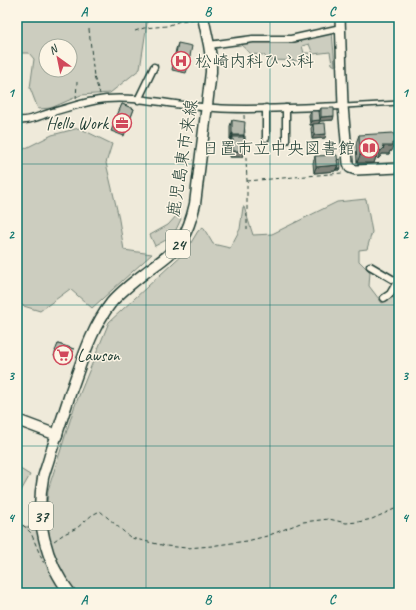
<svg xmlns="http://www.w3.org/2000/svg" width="416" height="610" font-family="Caveat,'Klee One',sans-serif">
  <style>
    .green { fill: #cccdbf; stroke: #76857a; fill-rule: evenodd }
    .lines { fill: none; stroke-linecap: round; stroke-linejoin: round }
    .lane-casing { stroke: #1f3d34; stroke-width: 6 }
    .street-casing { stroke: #1f3d34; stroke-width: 9 }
    .secondary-casing { stroke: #1f3d34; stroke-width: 12 }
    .primary-casing { stroke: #1f3d34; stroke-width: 13 }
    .path { stroke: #1f3d34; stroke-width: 1; stroke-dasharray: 4 3; stroke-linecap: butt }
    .lane { stroke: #fcf5e5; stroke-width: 3 }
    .street { stroke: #fcf5e5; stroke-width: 6 }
    .secondary { stroke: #fcf5e5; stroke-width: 9 }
    .primary { stroke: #fcf5e5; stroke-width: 10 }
    .wall { fill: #9c9f95; stroke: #1f3d34 }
    .shaded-wall { fill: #7f8279; stroke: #1f3d34 }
    .building { fill: #b5b9ad; stroke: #1f3d34 }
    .grid { fill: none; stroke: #0f766e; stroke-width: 1; stroke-opacity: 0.55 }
    .labels { text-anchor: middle; stroke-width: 3; stroke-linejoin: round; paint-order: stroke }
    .shield { fill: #fcf5e5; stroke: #617469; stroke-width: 1 }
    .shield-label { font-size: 16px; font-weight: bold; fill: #1f3d34 }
    .poi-label { font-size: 17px; fill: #1f3d34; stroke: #fcf5e5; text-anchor: start }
    .street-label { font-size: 17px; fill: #1f3d34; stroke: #fcf5e5 }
    .neatline { fill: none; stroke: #0f766e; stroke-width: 1.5 }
    .grid-label { font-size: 13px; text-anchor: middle; font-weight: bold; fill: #0f766e }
  </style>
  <rect width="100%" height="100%" fill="#efeada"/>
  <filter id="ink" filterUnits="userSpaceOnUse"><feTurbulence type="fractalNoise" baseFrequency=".025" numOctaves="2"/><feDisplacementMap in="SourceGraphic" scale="8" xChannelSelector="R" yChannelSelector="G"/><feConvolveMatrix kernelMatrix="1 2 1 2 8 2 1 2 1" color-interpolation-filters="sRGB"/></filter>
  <g filter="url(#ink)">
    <!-- green -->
    <g class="green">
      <path d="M17,17H148L140,69L110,93L81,95L51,108L38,109L30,88L34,59L29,53H17ZM46,46H70V70H46Z"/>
      <path d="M332,32L335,66L332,64L330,52L313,54L309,44L302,46L304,53H309L310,61L268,60L264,55L251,54L240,44L253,42L292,43Z"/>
      <path d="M79,128L112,144L106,163L118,214L124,250L152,254L92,308L70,289L40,311L17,304V150L20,151L52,135Z"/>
      <path d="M366,199L372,232L367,249L359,250V261L370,272L369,286L382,303L391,297L399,299V593H17V524L49,534L47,506L48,490L74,408L109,322L186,251L198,231L203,227L213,244L230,248L240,229L243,207H244L253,235L272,234L337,202Z"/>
      <path d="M178,214L181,219L173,236L155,246L150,235L168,225Z"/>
      <path d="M17,467L30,475L17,498Z"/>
    </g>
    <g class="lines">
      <!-- lane casing -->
      <g class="lane-casing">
        <path id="lane" d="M345,106L399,103"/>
      </g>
      <!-- street casing -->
      <g class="street-casing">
        <g id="street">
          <path d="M209,45L253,39H291L341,28"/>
          <path d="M138,100L154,67"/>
          <path d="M266,108V138"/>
          <path d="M286,108V140"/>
          <path d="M17,120C28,122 39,116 49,113C68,108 86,101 106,99C142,96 179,107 215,108C257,111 300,107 343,106"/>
          <path d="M370,266L399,283"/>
          <path d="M384,298L390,294L397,282"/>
        </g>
      </g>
      <!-- secondary casing -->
      <g class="secondary-casing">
        <path id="secondary" d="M340,17L343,106L348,163L350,168L356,170L399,168"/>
      </g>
      <!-- primary casing -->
      <g class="primary-casing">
        <g id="primary">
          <path d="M17,420L57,435"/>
          <path d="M70,593C45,562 35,517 43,478C45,470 48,463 50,455C57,434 64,413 71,391C82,361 91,329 111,303C122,290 136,280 150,269C161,261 173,253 181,241C188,230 192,217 195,204L211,72V58L209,45L203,17"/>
        </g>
      </g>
      <!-- path -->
      <g class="path">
        <path d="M89,29L94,77L100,94"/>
        <path d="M135,31L144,28L167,26L180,21L195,19"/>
        <path d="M76,99L77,82"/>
        <path d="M244,115L247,181V229"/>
        <path d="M247,181L342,173L344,172"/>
        <path d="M17,521L23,525L31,533L43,562H44"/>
        <path d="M54,541L64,534L77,528L92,515L100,511L131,538L166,546L187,548L212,546L217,545L247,541L267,536L303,522L329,519L346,523L358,522L372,519L399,507"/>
      </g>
      <!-- lane -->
      <use href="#lane" class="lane"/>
      <!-- street -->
      <use href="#street" class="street"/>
      <!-- secondary -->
      <use href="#secondary" class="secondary"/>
      <!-- primary -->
      <use href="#primary" class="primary"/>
    </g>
    <!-- wall -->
    <g class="wall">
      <path d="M178,43L188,67L186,73L172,70L176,49Z"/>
      <path d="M122,104L134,109L124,136L111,131Z"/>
      <path d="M321,108L333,120L320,121L319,123L325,138L312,139L311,128L313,125H310L309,115L311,111L319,112Z"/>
      <path d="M232,120L244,135V151L242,157H230L231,139H230V126Z"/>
      <path d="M359,135L392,151H390L389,154H382L381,156L378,159L376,157L374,163H357L356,143Z"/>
      <path d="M315,156L337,160L340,170H336V169L335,171L314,173L313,163Z"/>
      <path d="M58,344L74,349L69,362L55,357V356H54Z"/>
    </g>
    <!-- shaded-wall -->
    <g class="shaded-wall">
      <path d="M84,17H88V18L83,19Z"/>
      <path d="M334,116L333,120L320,121L318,124L310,125L311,121L320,120L321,117Z"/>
      <path d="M232,133H233L231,139H230Z"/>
      <path d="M326,134L325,138L312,139L314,135Z"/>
      <path d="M233,135H244L242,142L233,137L231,141Z"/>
      <path d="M395,143L392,151H390L389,154H382L381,156L378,159L382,146Z"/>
      <path d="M233,151H244L242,157H230Z"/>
      <path d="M377,154L374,163H357L360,155Z"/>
      <path d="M338,165L335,171L314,173L316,167Z"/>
      <path d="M337,168H341L340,170H336Z"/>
    </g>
    <!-- building -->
    <g class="building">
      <path d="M178,43L192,46L188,67L174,64Z"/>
      <path d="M122,104L134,109L126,130L113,125Z"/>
      <path d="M321,108H334V116L321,117Z"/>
      <path d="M311,111H319L320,120L311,121Z"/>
      <path d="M232,120L245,122L244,135H233V133H232Z"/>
      <path d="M325,123L326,134L314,135L313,124Z"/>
      <path d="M393,133L396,139L395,143H392V146H382L384,148L381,151L377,147V154L360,155L359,135Z"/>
      <rect x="233" y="137" width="11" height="14"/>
      <path d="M337,155L338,165L316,167L315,156Z"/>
      <path d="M340,159L341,168H337L338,165L337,160Z"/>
      <path d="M58,344L74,349L71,358L56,353L57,352L55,351Z"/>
    </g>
  </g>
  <!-- grid -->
  <path class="grid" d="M146,17V593M270,17V593M17,164H399M17,305H399M17,446H399"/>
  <!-- icons -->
  <defs>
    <g id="hospital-ring" transform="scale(1)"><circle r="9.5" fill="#fcf5e5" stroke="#d1495b" stroke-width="1.5"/><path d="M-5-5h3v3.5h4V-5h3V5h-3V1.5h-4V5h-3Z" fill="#d1495b"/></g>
    <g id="office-ring" transform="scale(1)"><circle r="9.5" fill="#fcf5e5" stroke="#d1495b" stroke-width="1.5"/><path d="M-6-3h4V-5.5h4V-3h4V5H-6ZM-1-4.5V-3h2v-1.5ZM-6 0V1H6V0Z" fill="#d1495b"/></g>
    <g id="library-ring" transform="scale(1)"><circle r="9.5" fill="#fcf5e5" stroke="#d1495b" stroke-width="1.5"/><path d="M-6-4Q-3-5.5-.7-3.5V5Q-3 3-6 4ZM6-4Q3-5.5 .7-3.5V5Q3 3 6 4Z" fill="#d1495b"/></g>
    <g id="supermarket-ring" transform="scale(1)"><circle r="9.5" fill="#fcf5e5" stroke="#d1495b" stroke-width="1.5"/><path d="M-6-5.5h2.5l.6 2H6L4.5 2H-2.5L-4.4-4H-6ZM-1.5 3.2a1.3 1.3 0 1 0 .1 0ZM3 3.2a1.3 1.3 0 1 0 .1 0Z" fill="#d1495b"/></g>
  </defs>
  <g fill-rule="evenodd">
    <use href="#hospital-ring" x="181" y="61"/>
    <use href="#office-ring" x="122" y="123"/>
    <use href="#library-ring" x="369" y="148"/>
    <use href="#supermarket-ring" x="63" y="355"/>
  </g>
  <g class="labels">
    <!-- shield labels -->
    <g class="shield">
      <rect x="166" y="230" width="24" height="28" rx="3"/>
      <rect x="29" y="502" width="24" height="28" rx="3"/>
    </g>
    <g class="shield-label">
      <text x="178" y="250">24</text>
      <text x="41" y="522">37</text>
    </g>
    <!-- poi labels -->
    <g class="poi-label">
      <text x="195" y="67">松崎内科ひふ科</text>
      <text x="108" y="129" text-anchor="end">Hello Work</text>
      <text x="355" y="154" text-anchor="end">日置市立中央図書館</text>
      <text x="77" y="361">Lawson</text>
    </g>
    <!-- street labels -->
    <g class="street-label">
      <text transform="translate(182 158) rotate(-81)" y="6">鹿児島東市来線</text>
    </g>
  </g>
  <!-- margin -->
  <rect width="416" height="610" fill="none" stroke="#fcf5e5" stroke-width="44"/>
  <!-- north arrow -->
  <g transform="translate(58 58) rotate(327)"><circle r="19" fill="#fcf5e5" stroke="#a4ab9e"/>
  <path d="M0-3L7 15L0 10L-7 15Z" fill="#d1495b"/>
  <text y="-6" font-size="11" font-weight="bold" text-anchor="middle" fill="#1f3d34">N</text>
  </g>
  <rect x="22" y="22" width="372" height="566" class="neatline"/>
  <g class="grid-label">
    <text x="84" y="16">A</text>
    <text x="208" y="16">B</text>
    <text x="332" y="16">C</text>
    <text x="11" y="97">1</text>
    <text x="405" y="97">1</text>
    <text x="11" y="239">2</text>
    <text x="405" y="239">2</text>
    <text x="11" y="380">3</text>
    <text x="405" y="380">3</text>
    <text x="11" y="522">4</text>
    <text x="405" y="522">4</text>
    <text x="84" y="604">A</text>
    <text x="208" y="604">B</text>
    <text x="332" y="604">C</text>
  </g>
</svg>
